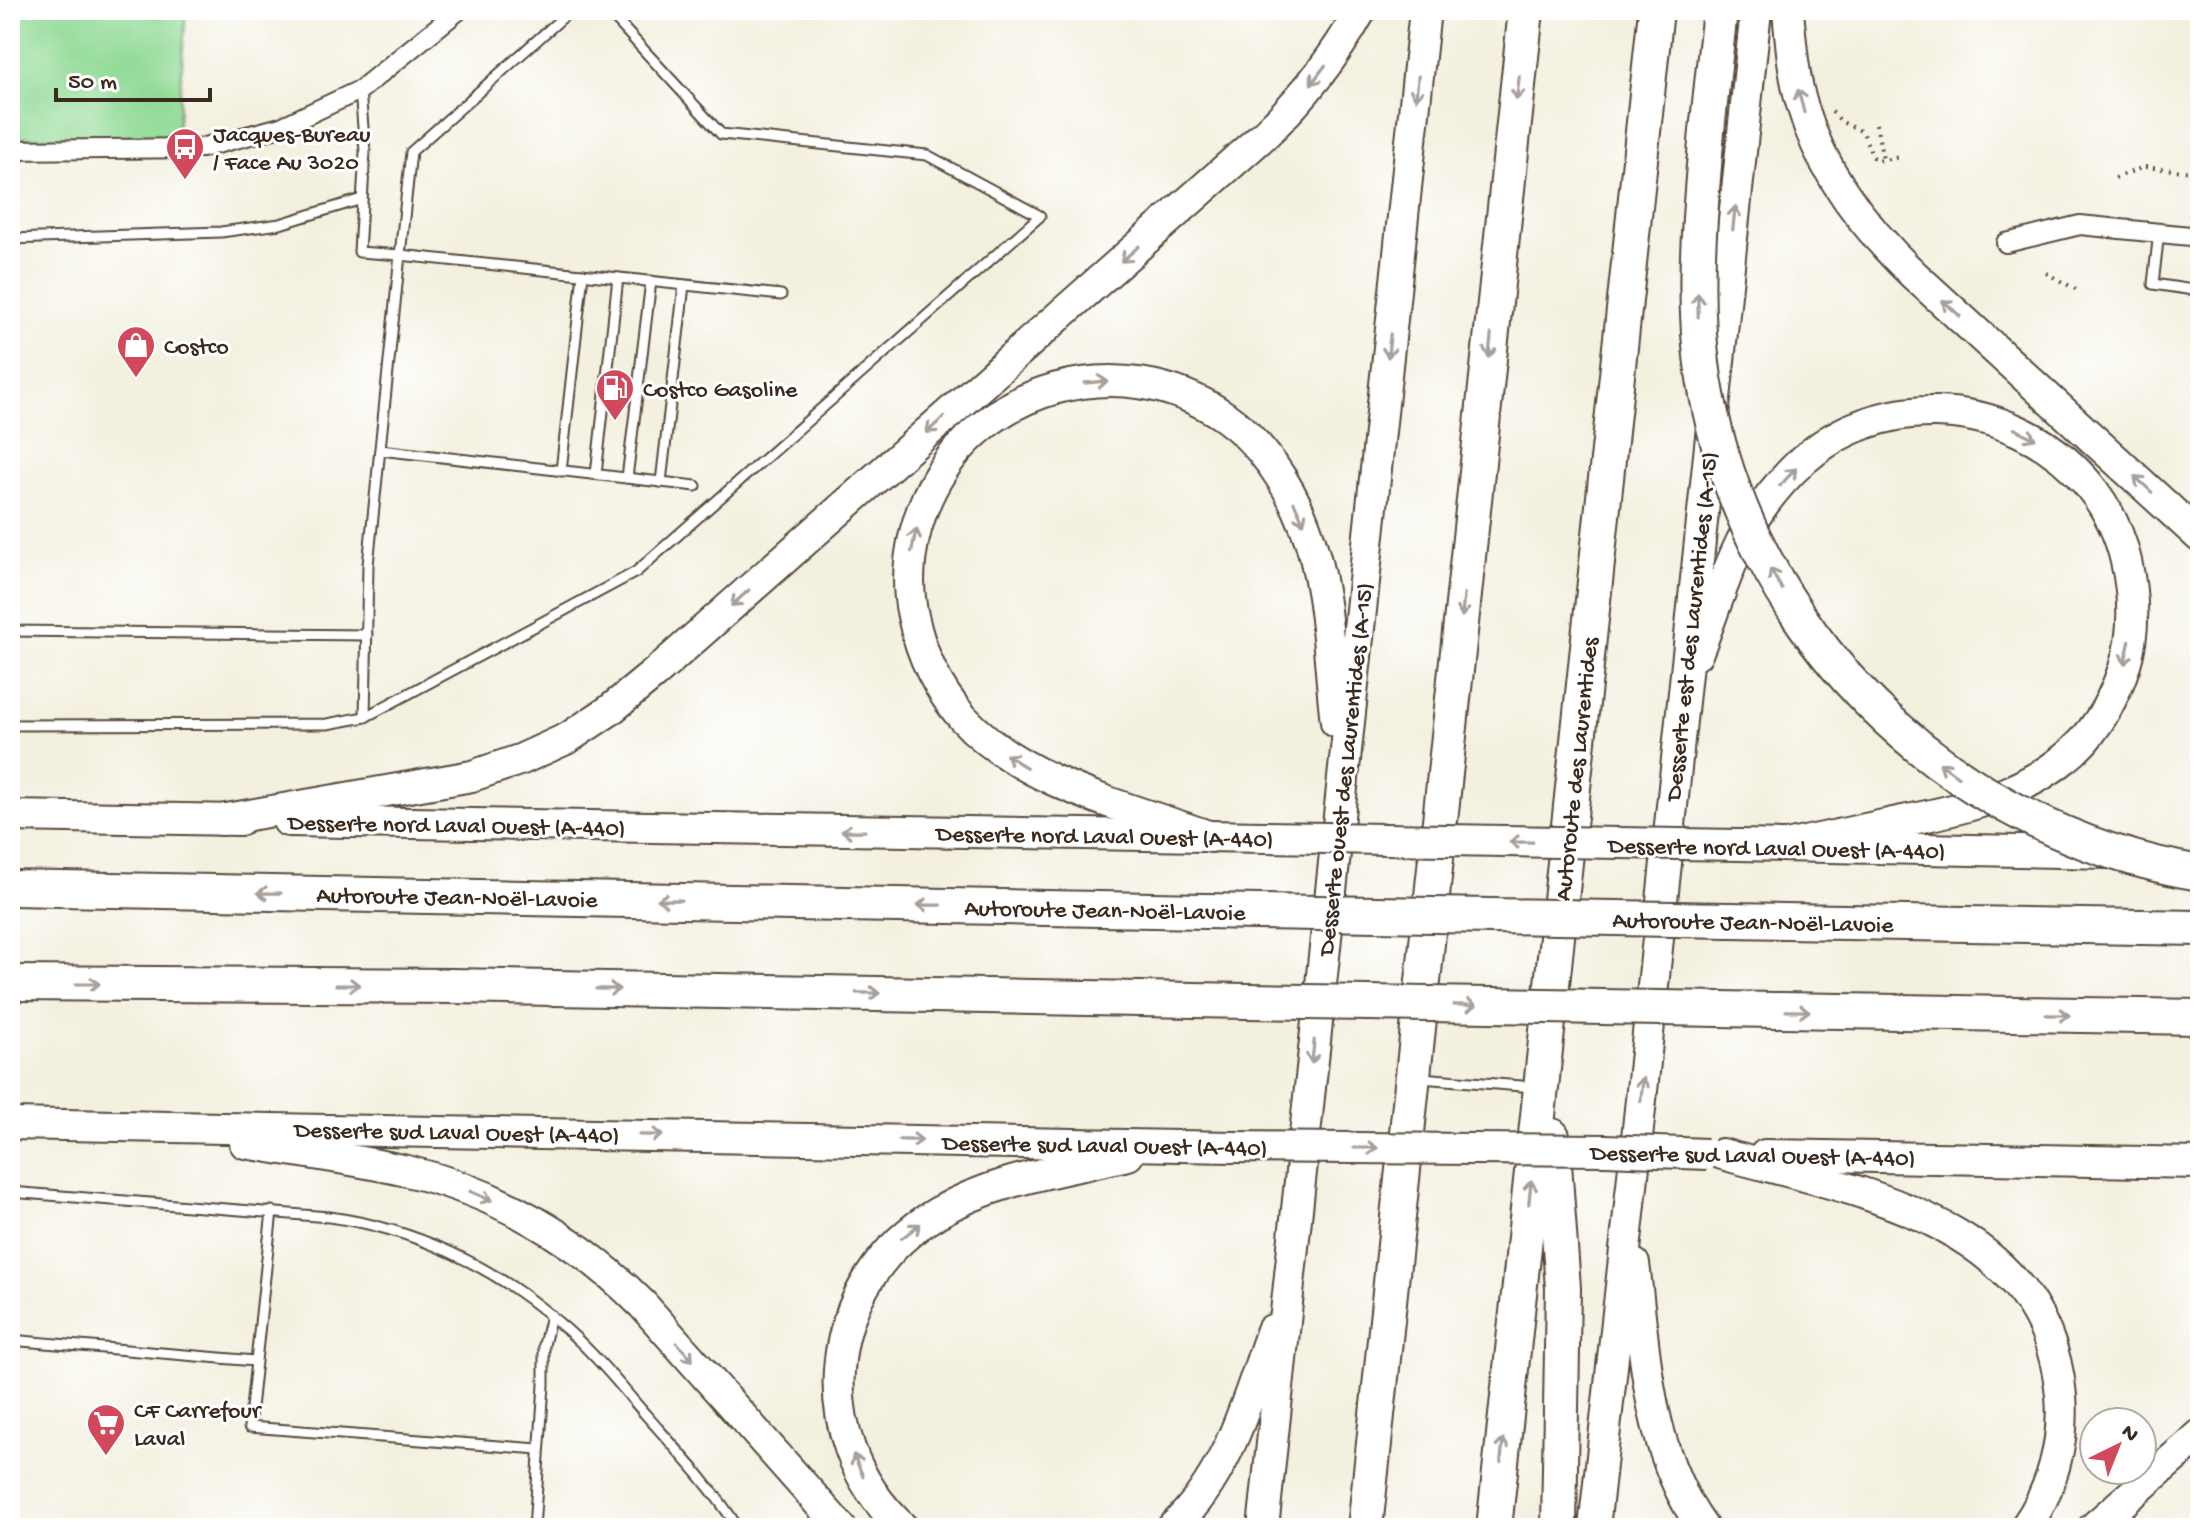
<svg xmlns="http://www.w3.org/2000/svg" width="2210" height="1538" font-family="'Gochi Hand',sans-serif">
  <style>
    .green { fill: #91da95; stroke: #66825a; stroke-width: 2 }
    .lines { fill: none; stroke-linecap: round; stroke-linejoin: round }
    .service-casing { stroke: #57483b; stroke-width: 13 }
    .minor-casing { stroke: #57483b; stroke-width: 22 }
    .primary-casing { stroke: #57483b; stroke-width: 34 }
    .motorway-casing { stroke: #57483b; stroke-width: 38 }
    .path { stroke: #57483b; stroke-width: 4; stroke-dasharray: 2 6; stroke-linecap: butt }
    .service { stroke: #fff; stroke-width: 9 }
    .minor { stroke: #fff; stroke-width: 18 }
    .primary { stroke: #fff; stroke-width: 30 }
    .motorway { stroke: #fff; stroke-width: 34 }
    .primary-bridge-casing { stroke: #57483b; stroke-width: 34; stroke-linecap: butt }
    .motorway-bridge-casing { stroke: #57483b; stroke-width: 38; stroke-linecap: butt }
    .primary-bridge { stroke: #fff; stroke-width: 30 }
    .motorway-bridge { stroke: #fff; stroke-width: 34 }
    .oneway { stroke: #a79f9a }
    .labels { text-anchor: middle; stroke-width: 6; stroke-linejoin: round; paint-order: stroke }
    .poi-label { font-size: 24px; fill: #3b2a1e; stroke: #fff; text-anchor: start }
    .street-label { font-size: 24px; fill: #3b2a1e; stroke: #fff }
  </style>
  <rect width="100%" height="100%" fill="#fff"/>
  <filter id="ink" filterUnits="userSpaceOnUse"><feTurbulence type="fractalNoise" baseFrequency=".0125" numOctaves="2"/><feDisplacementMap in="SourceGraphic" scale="16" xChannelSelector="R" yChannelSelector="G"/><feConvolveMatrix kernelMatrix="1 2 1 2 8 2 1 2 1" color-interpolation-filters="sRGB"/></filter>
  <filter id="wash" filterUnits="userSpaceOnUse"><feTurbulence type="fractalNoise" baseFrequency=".006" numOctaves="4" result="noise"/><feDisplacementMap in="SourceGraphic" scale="32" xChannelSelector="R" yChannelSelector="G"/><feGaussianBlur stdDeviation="1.8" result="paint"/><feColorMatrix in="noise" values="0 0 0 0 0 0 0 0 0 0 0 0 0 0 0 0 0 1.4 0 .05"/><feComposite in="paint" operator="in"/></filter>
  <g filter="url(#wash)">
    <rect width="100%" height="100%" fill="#f3f0df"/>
    <!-- green -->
    <path class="green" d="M10,10H186L177,136L10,138Z"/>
  </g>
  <g filter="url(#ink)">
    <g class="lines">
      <!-- service casing -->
      <g class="service-casing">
        <g id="service">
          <path d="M571,10L411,152L400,255L781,295"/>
          <path d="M2159,232L2153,284L2200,291"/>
          <path d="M10,239L221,232L280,224L362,199"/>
          <path d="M380,450L696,486"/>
          <path d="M561,471L583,274"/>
          <path d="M596,474L618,278"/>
          <path d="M627,478L651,281"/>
          <path d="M661,482L684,285"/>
          <path d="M10,631L367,635"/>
          <path d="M365,717L636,572L1040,216L927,155L721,134L607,10"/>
          <path d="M10,725L327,724L365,717L368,565L400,255L359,252L365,152L360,90"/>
          <path d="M1421,1078L1534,1087"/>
          <path d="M10,1192L329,1217C413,1228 494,1266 558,1322C591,1349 618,1383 646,1415C678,1451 712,1487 738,1528"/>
          <path d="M272,1211L249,1427L539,1449"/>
          <path d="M10,1340L255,1361"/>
          <path d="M534,1528L544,1385V1345L551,1315"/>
        </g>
      </g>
      <!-- minor casing -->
      <g class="minor-casing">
        <g id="minor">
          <path d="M10,150L201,148L281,127L360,90L459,10"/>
          <path d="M2006,243L2080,225L2200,237"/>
        </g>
      </g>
      <!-- primary casing -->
      <g class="primary-casing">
        <g id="primary">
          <path d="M1788,10C1791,43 1793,76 1803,108C1822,173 1866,229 1914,275L2200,537"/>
          <path d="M1697,654C1717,605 1732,548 1763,505C1785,475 1814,446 1849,430C1960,379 2098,440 2126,561C2134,596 2135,634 2124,668C2112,703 2094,736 2065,758C2016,798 1958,810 1898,822C1861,830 1823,838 1786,846"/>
          <path d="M10,816L240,820"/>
          <path d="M221,820L472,776L522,759L568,738L610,710L654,674L1264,135C1303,98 1335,57 1361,10"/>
          <path d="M288,821L1266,837"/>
          <path d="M1211,837C1128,807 1024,784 963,718C937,689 921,654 913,616C904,577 911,535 927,498C978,385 1121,346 1224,416C1261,442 1289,484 1305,526C1329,588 1328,657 1336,722"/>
          <path d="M1739,845L2110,853"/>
          <path d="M10,1124L1233,1147"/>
          <path d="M245,1143C299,1152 354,1159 407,1171C497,1192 579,1240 643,1305L841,1528"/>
          <path d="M1722,1154C1858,1192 2046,1220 2061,1396C2065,1441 2052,1491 2025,1528"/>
          <path d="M1765,1155L2200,1163"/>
          <path d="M1634,1264C1646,1356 1647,1450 1703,1528"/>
          <path d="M903,1528C804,1436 822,1281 937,1213C995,1179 1064,1170 1128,1155"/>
          <path d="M1172,1528C1229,1475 1247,1400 1272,1330"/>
          <path d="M1263,1528L1425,10"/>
          <path d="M1594,1528L1628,1223L1756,10"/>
          <path d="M2093,1528L2200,1435"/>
        </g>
      </g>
      <!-- motorway casing -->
      <g class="motorway-casing">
        <g id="motorway">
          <path d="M1707,131L1720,10"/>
          <path d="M10,888L1259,912"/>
          <path d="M1730,920L2200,928"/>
          <path d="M10,983L452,986L1247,1001"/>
          <path d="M1720,1009L2200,1017"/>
          <path d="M1552,1136L1563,1288L1559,1528"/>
          <path d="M1365,1528L1526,10"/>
          <path d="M1494,1528L1656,10"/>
        </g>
      </g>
      <!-- path -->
      <g class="path">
        <path d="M1832,112L1842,122L1863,132L1872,156L1878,161L1900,157"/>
        <path d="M1876,124L1883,160"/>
        <path d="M2115,178L2144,167L2193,172"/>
        <path d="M2190,216L2195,159"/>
        <path d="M2046,273L2079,291"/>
      </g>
      <!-- service -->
      <use href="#service" class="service"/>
      <!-- minor -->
      <use href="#minor" class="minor"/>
      <!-- primary -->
      <use href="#primary" class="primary"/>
      <!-- motorway -->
      <use href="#motorway" class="motorway"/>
      <!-- primary-bridge casing -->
      <g class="primary-bridge-casing">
        <g id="primary-bridge">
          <path d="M1266,837L1739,845"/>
          <path d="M1233,1147L1606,1150L1707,1154"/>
        </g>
      </g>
      <!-- motorway-bridge casing -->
      <g class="motorway-bridge-casing">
        <g id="motorway-bridge">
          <path d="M1707,131C1700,213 1691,296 1704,378C1745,632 1947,831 2200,873"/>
          <path d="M1259,912L1730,920"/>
          <path d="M1247,1001L1720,1009"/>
        </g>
      </g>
      <!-- primary-bridge -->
      <use href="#primary-bridge" class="primary-bridge"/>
      <!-- motorway-bridge -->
      <use href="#motorway-bridge" class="motorway-bridge"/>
    </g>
    <!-- one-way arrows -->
    <defs><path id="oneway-shaft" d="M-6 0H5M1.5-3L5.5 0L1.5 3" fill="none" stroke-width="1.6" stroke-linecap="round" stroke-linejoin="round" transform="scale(2)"/></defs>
    <g class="oneway">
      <use href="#oneway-shaft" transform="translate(1318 75) rotate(127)"/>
      <use href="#oneway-shaft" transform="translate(1417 88) rotate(96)"/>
      <use href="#oneway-shaft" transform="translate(1518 88) rotate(96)"/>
      <use href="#oneway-shaft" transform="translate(1801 101) rotate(-105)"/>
      <use href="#oneway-shaft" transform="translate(1734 218) rotate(-84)"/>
      <use href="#oneway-shaft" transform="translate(1130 254) rotate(139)"/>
      <use href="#oneway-shaft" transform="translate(1698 305) rotate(-91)"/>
      <use href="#oneway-shaft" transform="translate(1951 308) rotate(-138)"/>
      <use href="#oneway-shaft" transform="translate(1389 346) rotate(96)"/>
      <use href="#oneway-shaft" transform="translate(1490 346) rotate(96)"/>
      <use href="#oneway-shaft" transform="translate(1096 382) rotate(-5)"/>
      <use href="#oneway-shaft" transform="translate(935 425) rotate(138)"/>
      <use href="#oneway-shaft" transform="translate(2025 434) rotate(27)"/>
      <use href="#oneway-shaft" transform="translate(1788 477) rotate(-46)"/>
      <use href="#oneway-shaft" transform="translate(2143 484) rotate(-137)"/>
      <use href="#oneway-shaft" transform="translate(1299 513) rotate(65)"/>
      <use href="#oneway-shaft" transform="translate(914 540) rotate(-78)"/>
      <use href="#oneway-shaft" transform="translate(1776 579) rotate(-120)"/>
      <use href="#oneway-shaft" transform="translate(740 598) rotate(138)"/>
      <use href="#oneway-shaft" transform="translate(1463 605) rotate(96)"/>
      <use href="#oneway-shaft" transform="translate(2127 653) rotate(103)"/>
      <use href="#oneway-shaft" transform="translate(1016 761) rotate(-148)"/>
      <use href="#oneway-shaft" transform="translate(1949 770) rotate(-144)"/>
      <use href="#oneway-shaft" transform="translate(853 831) rotate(-179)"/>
      <use href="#oneway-shaft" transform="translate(1521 842) rotate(-179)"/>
      <use href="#oneway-shaft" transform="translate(269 893) rotate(-179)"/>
      <use href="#oneway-shaft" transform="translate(669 900) rotate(-179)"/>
      <use href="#oneway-shaft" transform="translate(929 905) rotate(-179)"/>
      <use href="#oneway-shaft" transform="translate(88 984)"/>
      <use href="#oneway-shaft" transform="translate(348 985)"/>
      <use href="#oneway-shaft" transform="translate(608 989) rotate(1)"/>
      <use href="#oneway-shaft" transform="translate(868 993) rotate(1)"/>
      <use href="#oneway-shaft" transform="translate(1465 1005) rotate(1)"/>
      <use href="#oneway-shaft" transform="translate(1798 1011) rotate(1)"/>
      <use href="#oneway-shaft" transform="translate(2058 1015) rotate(1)"/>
      <use href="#oneway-shaft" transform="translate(1313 1052) rotate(96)"/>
      <use href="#oneway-shaft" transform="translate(1642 1089) rotate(-84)"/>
      <use href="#oneway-shaft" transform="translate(651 1135) rotate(1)"/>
      <use href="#oneway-shaft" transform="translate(911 1140) rotate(1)"/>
      <use href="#oneway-shaft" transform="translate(1366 1148)"/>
      <use href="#oneway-shaft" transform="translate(1530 1192) rotate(-84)"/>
      <use href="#oneway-shaft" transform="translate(481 1196) rotate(23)"/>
      <use href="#oneway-shaft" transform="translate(911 1231) rotate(-38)"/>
      <use href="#oneway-shaft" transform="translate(685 1352) rotate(49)"/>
      <use href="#oneway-shaft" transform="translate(1502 1450) rotate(-84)"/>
      <use href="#oneway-shaft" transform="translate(858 1465) rotate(-114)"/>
    </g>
  </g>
  <!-- icons -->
  <defs>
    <g id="bus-pin" transform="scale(2)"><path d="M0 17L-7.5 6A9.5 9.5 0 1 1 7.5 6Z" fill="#d1495b" stroke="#fff"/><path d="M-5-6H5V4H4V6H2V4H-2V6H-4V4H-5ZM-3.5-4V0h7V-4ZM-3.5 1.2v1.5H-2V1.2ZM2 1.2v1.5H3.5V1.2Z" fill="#fff"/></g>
    <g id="shop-pin" transform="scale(2)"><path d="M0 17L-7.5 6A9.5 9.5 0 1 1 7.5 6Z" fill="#d1495b" stroke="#fff"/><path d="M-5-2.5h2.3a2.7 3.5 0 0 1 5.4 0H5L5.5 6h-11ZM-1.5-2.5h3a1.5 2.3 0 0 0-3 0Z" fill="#fff"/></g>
    <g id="fuel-pin" transform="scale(2)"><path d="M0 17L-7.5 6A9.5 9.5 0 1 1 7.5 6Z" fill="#d1495b" stroke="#fff"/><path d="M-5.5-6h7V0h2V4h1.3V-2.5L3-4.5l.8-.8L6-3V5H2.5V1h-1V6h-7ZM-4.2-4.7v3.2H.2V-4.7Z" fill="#fff"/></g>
    <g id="supermarket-pin" transform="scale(2)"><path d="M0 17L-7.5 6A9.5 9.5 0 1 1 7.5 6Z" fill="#d1495b" stroke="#fff"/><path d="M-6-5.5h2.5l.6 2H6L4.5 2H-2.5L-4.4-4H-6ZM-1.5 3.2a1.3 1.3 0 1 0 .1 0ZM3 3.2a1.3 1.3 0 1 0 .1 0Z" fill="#fff"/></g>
  </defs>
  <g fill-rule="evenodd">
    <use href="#bus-pin" x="185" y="147"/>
    <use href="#shop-pin" x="136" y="345"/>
    <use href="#fuel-pin" x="615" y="388"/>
    <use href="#supermarket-pin" x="106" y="1423"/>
  </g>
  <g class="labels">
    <!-- poi labels -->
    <g class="poi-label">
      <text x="213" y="141">Jacques-Bureau<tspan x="213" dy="28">/ Face Au 3020</tspan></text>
      <text x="164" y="353">Costco</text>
      <text x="643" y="396">Costco Gasoline</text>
      <text x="134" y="1417">CF Carrefour<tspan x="134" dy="28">Laval</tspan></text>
    </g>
    <!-- street labels -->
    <g class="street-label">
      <text transform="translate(1690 626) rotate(-84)" y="8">Desserte est des Laurentides (A-15)</text>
      <text transform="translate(1344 769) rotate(-84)" y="8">Desserte ouest des Laurentides (A-15)</text>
      <text transform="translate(1575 769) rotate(-84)" y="8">Autoroute des Laurentides</text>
      <text transform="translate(457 824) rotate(1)" y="8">Desserte nord Laval Ouest (A-440)</text>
      <text transform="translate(1105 835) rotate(1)" y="8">Desserte nord Laval Ouest (A-440)</text>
      <text transform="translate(1777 847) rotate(1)" y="8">Desserte nord Laval Ouest (A-440)</text>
      <text transform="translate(457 896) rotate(1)" y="8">Autoroute Jean-Noël-Lavoie</text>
      <text transform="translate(1105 909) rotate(1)" y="8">Autoroute Jean-Noël-Lavoie</text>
      <text transform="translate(1753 921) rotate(1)" y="8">Autoroute Jean-Noël-Lavoie</text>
      <text transform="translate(457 1131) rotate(1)" y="8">Desserte sud Laval Ouest (A-440)</text>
      <text transform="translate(1105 1144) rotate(1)" y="8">Desserte sud Laval Ouest (A-440)</text>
      <text transform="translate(1753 1154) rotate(1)" y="8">Desserte sud Laval Ouest (A-440)</text>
    </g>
  </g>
  <!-- margin -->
  <rect width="2210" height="1538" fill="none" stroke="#fff" stroke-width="40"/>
  <!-- north arrow -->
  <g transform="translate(2118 1446) rotate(43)"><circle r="38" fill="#ffffff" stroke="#b1aaa5" stroke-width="2"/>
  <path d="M0-6L14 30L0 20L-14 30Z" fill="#d1495b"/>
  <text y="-12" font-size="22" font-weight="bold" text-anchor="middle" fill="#3b2a1e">N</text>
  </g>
  <!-- scale -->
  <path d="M56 88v12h154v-12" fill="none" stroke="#3b2a1e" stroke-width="4"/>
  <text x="68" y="88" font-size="24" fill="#3b2a1e" stroke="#ffffff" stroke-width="6" paint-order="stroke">50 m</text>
</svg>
